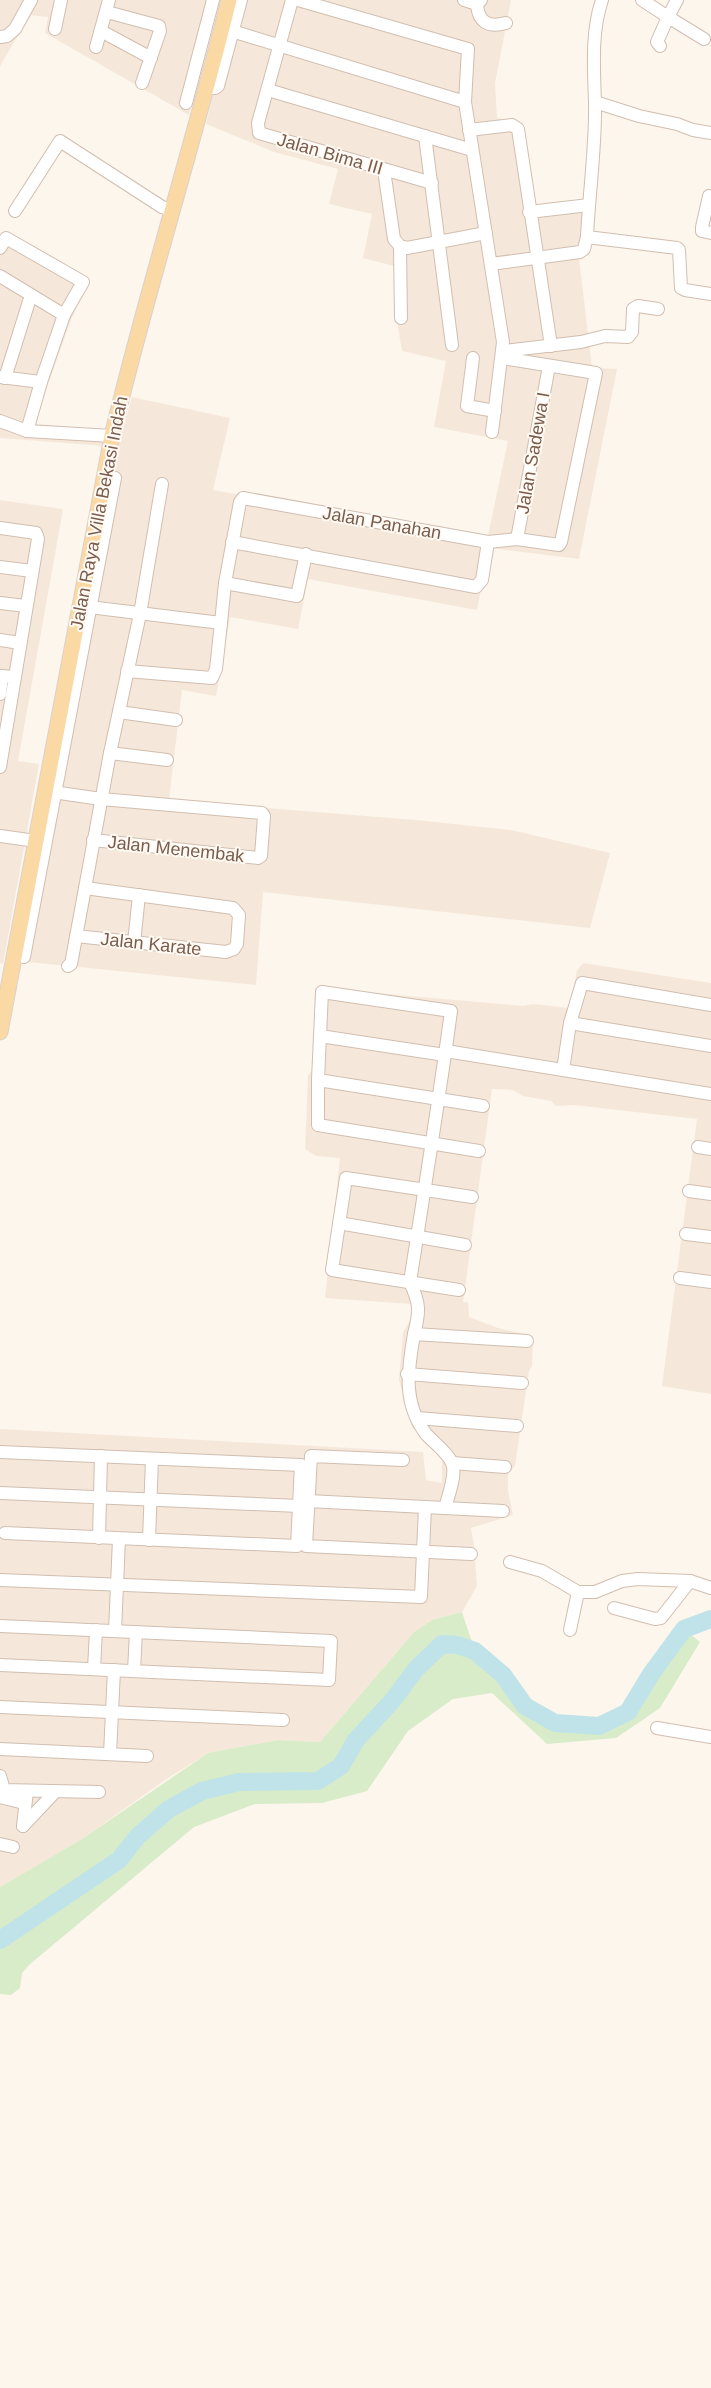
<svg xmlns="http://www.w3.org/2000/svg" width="711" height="2388" font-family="Arial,sans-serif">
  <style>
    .residential { fill: #f5e8da }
    .green { fill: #d8ecc9 }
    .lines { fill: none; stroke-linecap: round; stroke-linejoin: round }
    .river { stroke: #bfe3e8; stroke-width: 18 }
    .minor-casing { stroke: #d1beb0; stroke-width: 14 }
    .major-casing { stroke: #dad1cd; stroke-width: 17 }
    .minor { stroke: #fff; stroke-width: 12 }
    .major { stroke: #fbd9a5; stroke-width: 15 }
    .labels { text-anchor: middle; stroke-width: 4; stroke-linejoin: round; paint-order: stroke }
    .street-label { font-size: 18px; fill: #7a5c4d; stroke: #fffaf3 }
  </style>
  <rect width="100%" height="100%" fill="#fdf6ec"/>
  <!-- residential -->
  <g class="residential">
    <path d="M0,0H215L189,115L45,33L48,17L30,15L0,66Z"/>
    <path d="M235,0H511L495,83L497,118L518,123L534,211L585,202L579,258L592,368L617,369L579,559L489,548L477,610L308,579L298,629L230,617L216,696L182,690L169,800L416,820L511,830L610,853L590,928L263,892L256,985L19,961L109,477L132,397L230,418L213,490L487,540L508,441L434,427L446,361L402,351L394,304L400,278L394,266L363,258L372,214L329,204L338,169L274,152L206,124Z"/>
    <path d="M0,234L88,281L71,320L34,424L107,430L104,446L0,438Z"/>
    <path d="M0,500L63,509L18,761L39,764L3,964L0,963Z"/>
    <path d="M583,963L711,983V1394L662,1386L697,1119L574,1105L556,1106L551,1101L523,1096L513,1090L492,1089L463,1302H468L469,1317L498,1328L533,1336L532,1366L529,1371L515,1466L508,1474V1491L513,1515L471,1528L474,1545L477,1586L462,1612L432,1620L414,1632L320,1742L278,1740L208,1753L165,1780L82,1839L0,1887V1429L423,1452L426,1480L442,1483V1460L419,1431L412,1428L399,1380L403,1332L415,1312L412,1304L325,1298L340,1158L316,1156L305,1149L308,1076L313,1068L317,988L523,1006L533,1004L569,1008L577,971Z"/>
  </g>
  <!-- green -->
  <path class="green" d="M462,1612L475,1651L503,1675L525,1706L555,1723L599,1725L628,1712L684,1629L700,1642L660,1708L616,1738L547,1744L492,1693L453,1699L408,1731L367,1791L322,1803L255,1804L194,1827L29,1965L22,1973L20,1988L11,1995L0,1994V1887L82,1839L208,1753L278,1740L320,1742L414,1632L432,1620Z"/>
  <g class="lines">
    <!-- river -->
    <path class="river" d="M0,1940L119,1860L138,1836L169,1809L202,1791L239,1782L318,1781L341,1766L356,1740L393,1700L416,1669L442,1644L457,1645L475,1651L503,1675L525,1706L555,1723L599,1726L628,1712L651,1674L684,1629L711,1619"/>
    <!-- minor casing -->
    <g class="minor-casing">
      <g id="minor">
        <path d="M292,0L258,123L259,133L432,183"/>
        <path d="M298,0L468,49L465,102L503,342L492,432"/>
        <path d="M464,0L477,4L481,0"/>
        <path d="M642,0L668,17L677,0"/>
        <path d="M477,4C478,22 488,28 506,23"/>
        <path d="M107,12L159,26L160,31L142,83"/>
        <path d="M222,28L465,102"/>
        <path d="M55,29L61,0"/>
        <path d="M101,31L151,58"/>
        <path d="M0,37L7,36L15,29L31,0"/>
        <path d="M660,46L657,42L668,17L704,39"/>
        <path d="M96,47L109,0"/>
        <path d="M207,88H215L218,86L241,0"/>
        <path d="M268,90L472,150"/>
        <path d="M595,102L639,116L677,124L693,130L711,133"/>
        <path d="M186,103L213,0"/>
        <path d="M469,130L512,125L518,129L551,346"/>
        <path d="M425,136L452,345"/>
        <path d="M384,170L394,239L400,246L407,248L486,233"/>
        <path d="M709,196L702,227V231L711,233"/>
        <path d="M15,211L60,141L162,207L172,210"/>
        <path d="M529,212L589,205"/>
        <path d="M587,237L677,248L679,250L681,288L685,290L711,294"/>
        <path d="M400,246L401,318"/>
        <path d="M0,248L6,238L83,282L64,315L41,382L27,431"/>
        <path d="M491,264L580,252L584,249L587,237C589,193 596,145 595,103C594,69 591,32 602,0"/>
        <path d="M0,276L64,315"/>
        <path d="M503,351L581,342L605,336L628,337L632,332L633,309L638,306L658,309"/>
        <path d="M473,358L467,406L495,411"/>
        <path d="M0,377L41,382"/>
        <path d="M5,378L31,295"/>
        <path d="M0,421L27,431L112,436"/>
        <path d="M0,528L36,533L38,539L15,677"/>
        <path d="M517,539L549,366"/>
        <path d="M232,542L476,587L482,580L488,542"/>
        <path d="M0,567L32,571"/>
        <path d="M225,583L297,596L306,554"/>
        <path d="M0,603L26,606"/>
        <path d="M81,606L221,623L225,583L240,502L243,498L488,542L517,539L559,545L561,542L596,373L503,358"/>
        <path d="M0,640L20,643"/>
        <path d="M127,671L212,678L216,669L221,623"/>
        <path d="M0,676L15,677L0,767"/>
        <path d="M0,694L2,676"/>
        <path d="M119,712L176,720"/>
        <path d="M110,753L167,760"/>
        <path d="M46,791L101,799L262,813L264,816L261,856L258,858L93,840"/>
        <path d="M0,836L36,841"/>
        <path d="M76,936L226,952L234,949L237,944L239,915L233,908L85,888"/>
        <path d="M134,943L139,895"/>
        <path d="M24,957L115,478"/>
        <path d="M68,966L71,964L110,753L140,614L162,484"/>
        <path d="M570,1023L711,1046"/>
        <path d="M320,1036L445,1055"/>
        <path d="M446,1051L711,1094"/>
        <path d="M563,1070L570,1023L582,983L711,1005"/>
        <path d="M318,1080V1125L479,1151"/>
        <path d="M698,1147L711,1149"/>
        <path d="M689,1191L711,1194"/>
        <path d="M339,1223L465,1245"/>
        <path d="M686,1234L711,1237"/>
        <path d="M680,1278L711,1282"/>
        <path d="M459,1290L332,1270L346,1178L472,1197"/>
        <path d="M414,1334C420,1311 420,1304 410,1282C424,1192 439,1101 451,1011L322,992L318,1080L483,1106"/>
        <path d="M407,1374L522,1383"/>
        <path d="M417,1418L517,1426"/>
        <path d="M0,1452L301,1465L297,1546L5,1533"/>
        <path d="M403,1460L311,1456L306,1546L471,1554"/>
        <path d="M452,1463L505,1467"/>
        <path d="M0,1493L299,1506"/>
        <path d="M308,1501L503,1511"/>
        <path d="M445,1508C448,1496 457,1474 452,1463C447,1452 434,1443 426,1434C402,1402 408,1370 414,1334L527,1341"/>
        <path d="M99,1538L101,1456"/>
        <path d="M149,1540L152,1459"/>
        <path d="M510,1562L542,1571L578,1592H595L622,1581L638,1579L690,1581L711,1588"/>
        <path d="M0,1580L421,1597L425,1507"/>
        <path d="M614,1608L655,1619L661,1618L690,1581"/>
        <path d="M0,1626L331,1641L329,1680L0,1665"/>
        <path d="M570,1630L578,1592"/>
        <path d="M115,1631L119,1539"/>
        <path d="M94,1669L96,1630"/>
        <path d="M134,1671L136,1632"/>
        <path d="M0,1707L283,1720"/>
        <path d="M657,1728L711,1737"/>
        <path d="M0,1749L147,1756"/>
        <path d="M110,1754L114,1670"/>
        <path d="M0,1776L4,1790L99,1792"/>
        <path d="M0,1797L20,1802"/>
        <path d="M23,1826L55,1792"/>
        <path d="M23,1826L27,1791"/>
        <path d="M0,1844L13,1847"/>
      </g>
    </g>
    <!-- major casing -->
    <g class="major-casing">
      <path id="major" d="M0,1032L112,436C147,290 193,146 229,0"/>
    </g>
    <!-- minor -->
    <use href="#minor" class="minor"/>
    <!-- major -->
    <use href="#major" class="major"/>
  </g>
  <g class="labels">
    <!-- street labels -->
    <g class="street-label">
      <text transform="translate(330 154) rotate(16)" y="6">Jalan Bima III</text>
      <text transform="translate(533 453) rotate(-80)" y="6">Jalan Sadewa I</text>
      <text transform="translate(99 513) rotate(-79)" y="6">Jalan Raya Villa Bekasi Indah</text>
      <text transform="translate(382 523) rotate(10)" y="6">Jalan Panahan</text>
      <text transform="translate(176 849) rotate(6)" y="6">Jalan Menembak</text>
      <text transform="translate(151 944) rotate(6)" y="6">Jalan Karate</text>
    </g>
  </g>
</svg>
